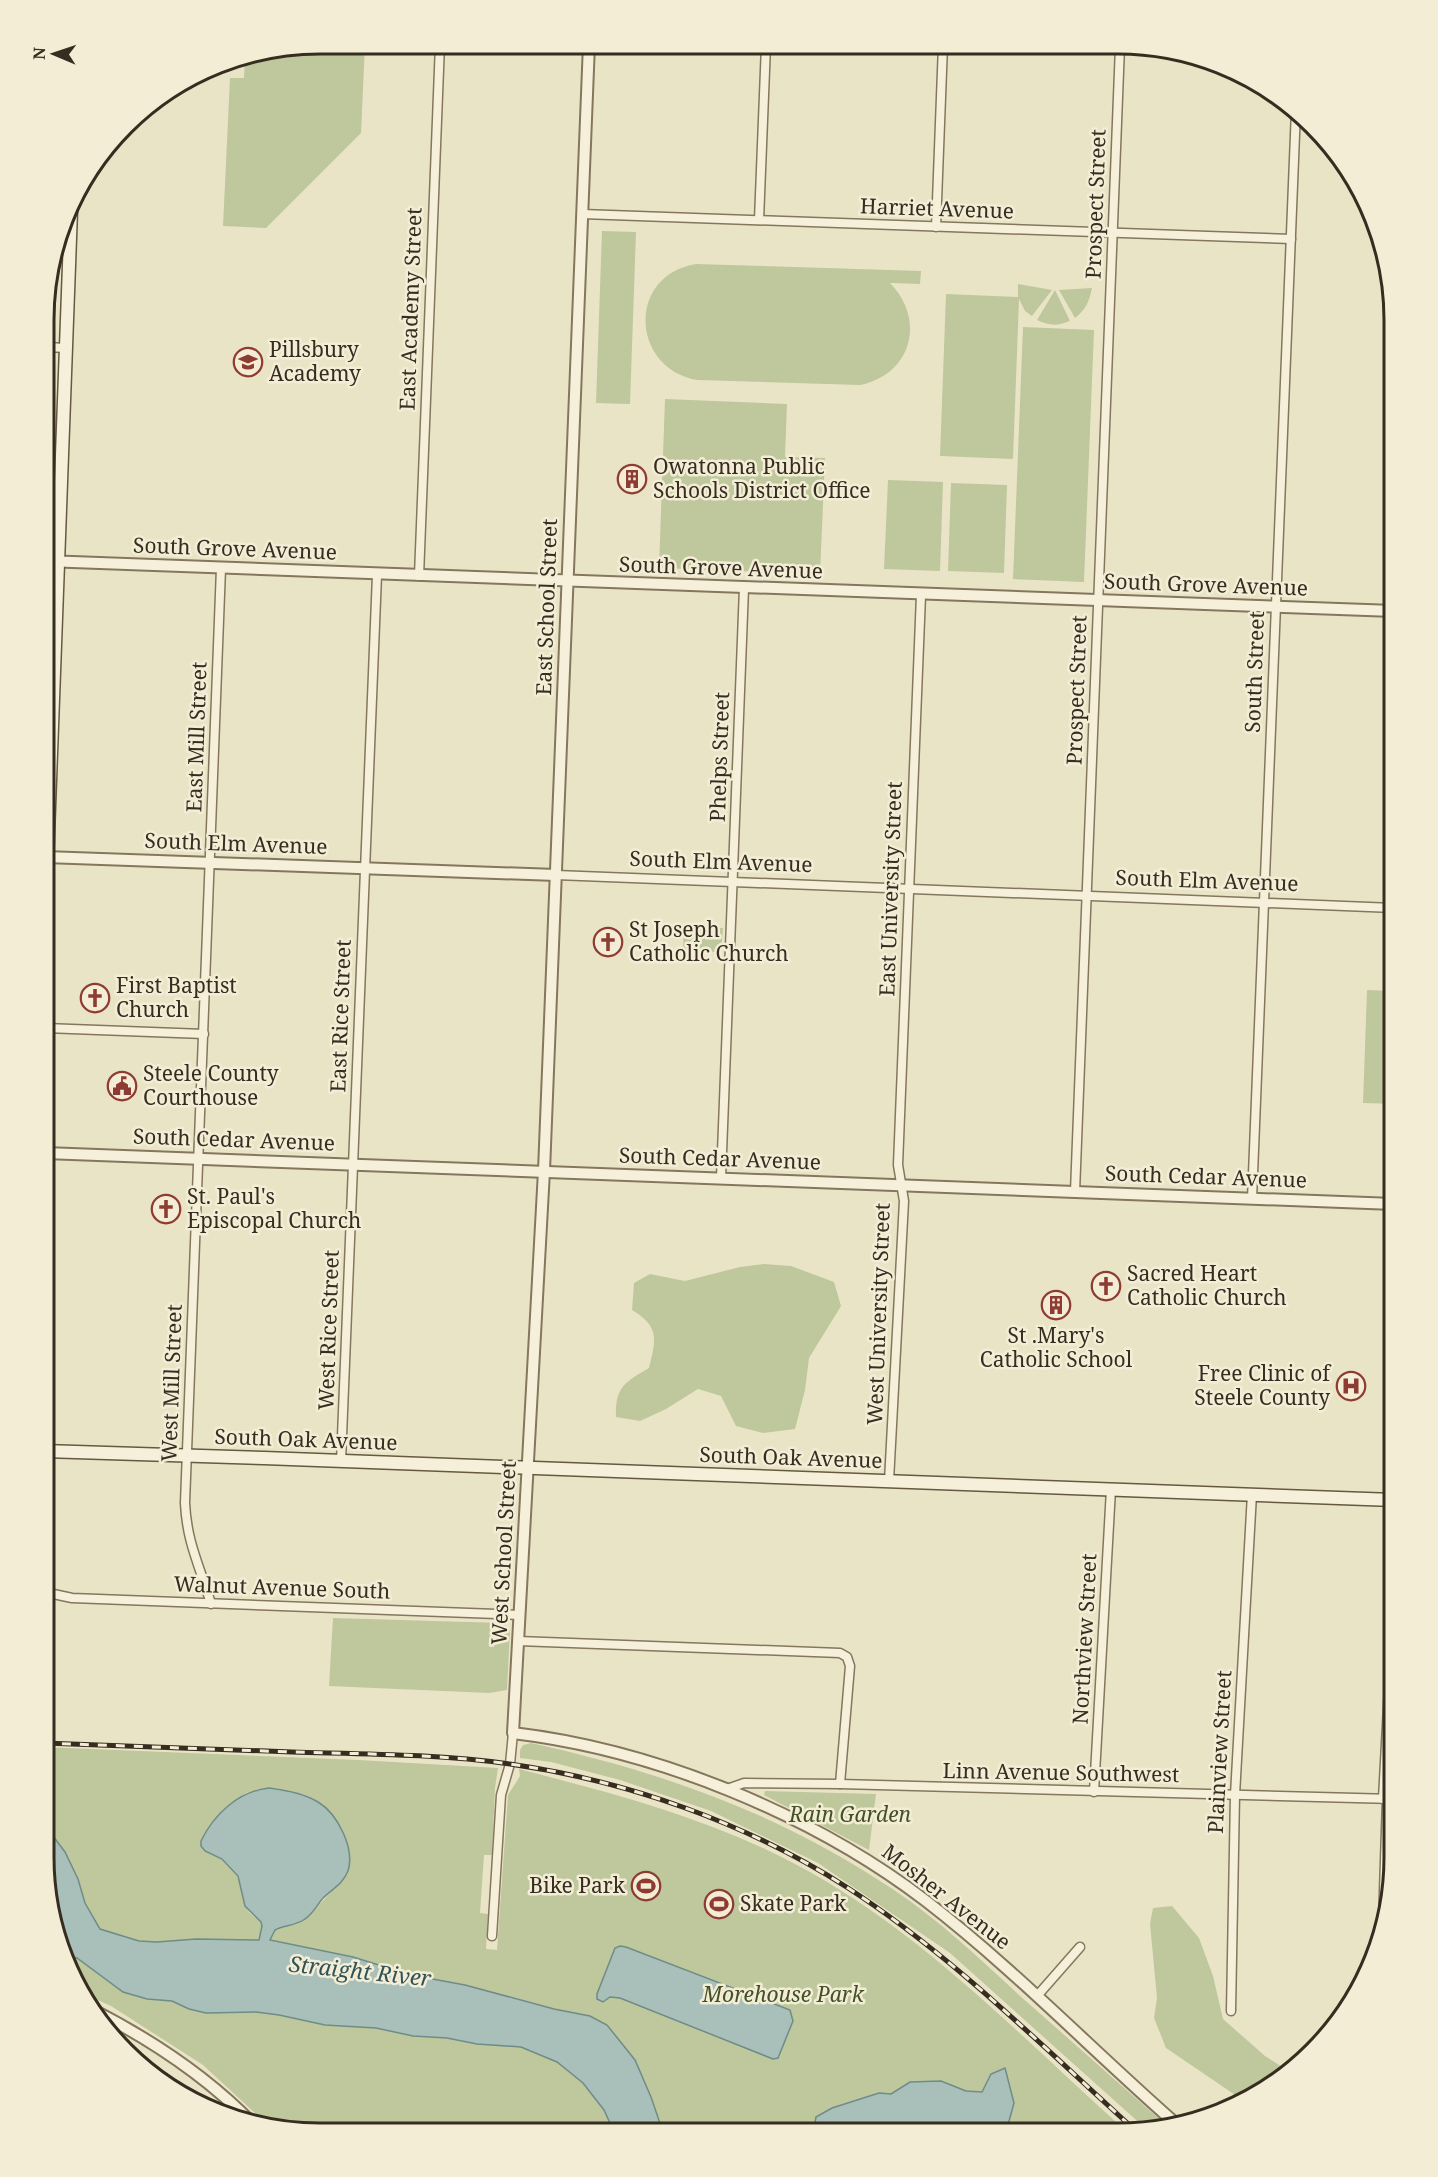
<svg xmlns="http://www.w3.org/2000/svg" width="1438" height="2177" font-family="'Noto Serif',serif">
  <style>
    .green { fill: #bec89c }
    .water { fill: #a8bfba; stroke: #6f8c88; stroke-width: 1.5 }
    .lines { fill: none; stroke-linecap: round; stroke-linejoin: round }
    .minor-casing { stroke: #85765e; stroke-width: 11 }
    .tertiary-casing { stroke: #85765e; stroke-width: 14 }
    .secondary-casing { stroke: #665841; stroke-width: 15 }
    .minor { stroke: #f6f0da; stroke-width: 8 }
    .tertiary { stroke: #f6f0da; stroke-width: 10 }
    .secondary { stroke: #f6f0da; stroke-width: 12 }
    .rail-casing { stroke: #362d20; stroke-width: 5 }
    .rail { stroke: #f3edd6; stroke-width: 3; stroke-dasharray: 9; stroke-linecap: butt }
    .labels { text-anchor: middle; stroke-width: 5; stroke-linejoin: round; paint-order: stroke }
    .street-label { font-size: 21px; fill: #362d20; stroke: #f3edd6 }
    .poi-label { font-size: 21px; fill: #362d20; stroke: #f3edd6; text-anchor: start }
    .park-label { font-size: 21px; font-style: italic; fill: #435129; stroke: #f3edd6 }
    .water-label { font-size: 22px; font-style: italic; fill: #315355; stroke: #f3edd6 }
    .rim { fill: none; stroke: #362d20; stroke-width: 3 }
  </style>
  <rect width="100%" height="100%" fill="#eae4c7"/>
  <!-- green -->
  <g class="green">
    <path d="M320,44H365L361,133L266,228L223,226L230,78H244L245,56Z"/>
    <path d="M602,231L636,232L630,404L596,403Z"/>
    <path d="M696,264L921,271L920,284L890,283C926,320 912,374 860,385L697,380C630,368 627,275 696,264Z"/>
    <path d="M1018,284L1052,290L1032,316L1025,311L1019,299L1013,459L940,456L946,294L1018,297Z"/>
    <path d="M1092,288C1089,302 1086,309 1075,318L1059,290Z"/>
    <path d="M1055,290L1070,321C1057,326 1050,326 1037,320Z"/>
    <path d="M1023,327L1094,330L1084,582L1013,579Z"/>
    <path d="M665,399L787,404L785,457L825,458L820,574L659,568Z"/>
    <path d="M888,480L943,482L940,571L884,569Z"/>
    <path d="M951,483L1007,485L1004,573L948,571Z"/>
    <path d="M684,926L723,928L721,952L683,951Z"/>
    <path d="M1367,990L1394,991V1104L1363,1103Z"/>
    <path d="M764,1264L791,1266L834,1282L841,1306L809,1358L805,1390L795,1429L763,1433L736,1426L721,1396L698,1389L666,1409L640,1421L616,1417C615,1387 625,1382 649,1368C656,1339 660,1327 632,1310L634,1283L650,1274L685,1281L740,1267Z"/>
    <path d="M333,1618L503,1623L510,1630L507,1690L489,1693L329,1686Z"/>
    <path d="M531,1743C663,1772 781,1814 894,1890C939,1920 979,1958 1019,1995C1068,2038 1116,2081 1165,2124L1145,2128L950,1953L818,1863L711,1811L620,1780L551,1762L520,1758V1750L523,1745Z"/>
    <path d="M44,1747L359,1760L498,1768L495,1788L492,1855H484L480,1913L488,1914L486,1949L497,1950L508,1795L520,1776L519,1769C615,1794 709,1818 797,1865C923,1932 1022,2038 1127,2132L1118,2133H1013L1008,2125L1014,2103L991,2074L982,2092L966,2091L941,2081L910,2082L891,2094L879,2093L816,2117L813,2133L663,2132L651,2097L635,2060L607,2025L590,2016L554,2009L465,1985L411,1975L353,1957L270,1940L275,1930L297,1924L307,1918L348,1873L350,1855L346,1839L331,1814L269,1788L259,1789L246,1793L223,1812L201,1841V1846C208,1854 220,1857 229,1864C245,1880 238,1896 249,1912C253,1917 261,1919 262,1926C262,1930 260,1936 259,1940L196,1939L157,1942L139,1941L100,1929L85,1903L78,1879L65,1852L44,1824Z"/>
    <path d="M765,1791L876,1794L869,1850L764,1795Z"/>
    <path d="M1172,1906L1199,1938L1213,1976L1223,2019L1265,2056L1290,2072L1244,2101L1166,2048L1154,2018L1157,1998L1150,1924L1153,1908Z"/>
    <path d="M63,1956L77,1958L123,1992L147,1999L172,2001L189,2009L206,2013L256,2012L279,2015L325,2025L376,2028L413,2036L447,2038L477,2044L521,2047L557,2062L583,2083L604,2110L614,2132L284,2131L270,2127L203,2065L111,2006L82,1993L65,1963Z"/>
  </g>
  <!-- water -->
  <g class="water">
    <path d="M269,1788C285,1790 305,1794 318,1802C338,1814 355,1849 348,1871C343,1884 332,1889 323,1898C317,1905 313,1914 305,1919C295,1926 285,1925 275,1930L270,1940L353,1957L411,1975L465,1985L554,2009L590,2016L607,2025L635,2060L651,2097L663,2132H614L604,2110L583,2083L557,2062L521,2047L477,2044L447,2038L413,2036L376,2028L325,2025L279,2015L256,2012L206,2013L189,2009L172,2001L147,1999L123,1992L77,1958L63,1956L44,1857V1824L65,1852L78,1879L85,1903L100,1929L139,1941L157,1942L196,1939L259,1940L262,1926L261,1922L245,1906L238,1876L222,1859L205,1851L201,1846V1841C214,1814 239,1791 269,1788Z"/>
    <path d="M620,1946L626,1947L790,2010L793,2021L778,2058L773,2059L620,1998L610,1997L603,2002L597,1999V1994L615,1948Z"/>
    <path d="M1005,2068L1014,2103L1008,2125L1013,2133H813L816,2117L832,2108L879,2093L891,2094L910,2082L941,2081L966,2091L982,2092L991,2074Z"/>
  </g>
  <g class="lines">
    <!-- minor casing -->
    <g class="minor-casing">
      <g id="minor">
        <path d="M582,214L1291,239"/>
        <path d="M759,220L766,45"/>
        <path d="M936,227L943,45"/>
        <path d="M46,347L66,348"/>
        <path d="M419,576L440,44"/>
        <path d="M556,875L1394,908"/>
        <path d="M45,1028L204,1034"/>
        <path d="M721,1178L744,588"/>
        <path d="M1075,1192L1120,46"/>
        <path d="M1252,1199L1296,110"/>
        <path d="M341,1461L377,575"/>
        <path d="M889,1481L904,1201L898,1165L921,595"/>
        <path d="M44,1592L72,1598L520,1615"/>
        <path d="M211,1604C200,1566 187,1544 185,1503L221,568"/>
        <path d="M518,1641L840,1653L847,1657L850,1666L840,1784"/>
        <path d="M727,1789L744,1783L840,1784L1394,1799"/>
        <path d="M1094,1792L1111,1489"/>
        <path d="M1383,1799L1394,1594"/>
        <path d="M1383,1922L1387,1799"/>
        <path d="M492,1936L501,1795L510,1764L513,1733"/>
        <path d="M1037,1996L1080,1947"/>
        <path d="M1231,2011L1235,1795L1252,1494"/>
      </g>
    </g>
    <!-- tertiary casing -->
    <g class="tertiary-casing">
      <g id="tertiary">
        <path d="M589,44L544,1171L513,1733C656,1750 812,1814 926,1901C1014,1969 1091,2049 1174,2122"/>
        <path d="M45,561L1394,611"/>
        <path d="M45,857L556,875"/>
        <path d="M45,1153L1394,1204"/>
        <path d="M91,2009C150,2039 205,2075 251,2122"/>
      </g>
    </g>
    <!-- secondary casing -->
    <g class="secondary-casing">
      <g id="secondary">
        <path d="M45,916L71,211"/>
        <path d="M44,1451L264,1458L1394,1500"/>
      </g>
    </g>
    <!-- minor -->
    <use href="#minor" class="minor"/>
    <!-- tertiary -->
    <use href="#tertiary" class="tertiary"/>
    <!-- secondary -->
    <use href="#secondary" class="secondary"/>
    <!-- rail casing -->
    <g class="rail-casing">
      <path id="rail" d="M44,1743C126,1746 209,1749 292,1752C364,1754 438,1754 510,1764C628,1781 747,1823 848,1888C953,1956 1043,2047 1135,2130"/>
    </g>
    <!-- rail -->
    <use href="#rail" class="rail"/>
  </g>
  <!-- icons -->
  <defs>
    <g id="school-ring" transform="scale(1.5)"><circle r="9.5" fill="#f3edd6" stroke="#8e3c33" stroke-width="1.5"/><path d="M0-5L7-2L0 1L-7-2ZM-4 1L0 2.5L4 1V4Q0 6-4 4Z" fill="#8e3c33"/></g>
    <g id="building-ring" transform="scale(1.5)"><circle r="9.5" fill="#f3edd6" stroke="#8e3c33" stroke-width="1.5"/><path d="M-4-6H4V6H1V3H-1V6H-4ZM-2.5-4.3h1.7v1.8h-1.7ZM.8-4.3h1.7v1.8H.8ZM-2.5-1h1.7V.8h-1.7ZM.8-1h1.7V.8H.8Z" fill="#8e3c33"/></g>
    <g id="church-ring" transform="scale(1.5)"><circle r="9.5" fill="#f3edd6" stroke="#8e3c33" stroke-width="1.5"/><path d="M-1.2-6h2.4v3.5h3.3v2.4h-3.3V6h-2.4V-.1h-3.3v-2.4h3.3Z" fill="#8e3c33"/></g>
    <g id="civic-ring" transform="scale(1.5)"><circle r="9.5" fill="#f3edd6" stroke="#8e3c33" stroke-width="1.5"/><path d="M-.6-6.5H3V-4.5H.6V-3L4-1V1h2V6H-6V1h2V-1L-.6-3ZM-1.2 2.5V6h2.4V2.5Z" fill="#8e3c33"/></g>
    <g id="hospital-ring" transform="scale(1.5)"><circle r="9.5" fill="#f3edd6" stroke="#8e3c33" stroke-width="1.5"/><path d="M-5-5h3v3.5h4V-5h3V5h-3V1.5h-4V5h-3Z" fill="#8e3c33"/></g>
    <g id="stadium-ring" transform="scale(1.5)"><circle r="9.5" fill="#f3edd6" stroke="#8e3c33" stroke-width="1.5"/><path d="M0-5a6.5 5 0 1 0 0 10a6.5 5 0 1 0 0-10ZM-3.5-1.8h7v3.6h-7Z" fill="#8e3c33"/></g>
  </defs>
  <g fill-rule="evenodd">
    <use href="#school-ring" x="248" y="362"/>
    <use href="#building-ring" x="632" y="479"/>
    <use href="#church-ring" x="608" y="942"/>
    <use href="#church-ring" x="95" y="998"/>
    <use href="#civic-ring" x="122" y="1086"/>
    <use href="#church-ring" x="166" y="1209"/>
    <use href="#church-ring" x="1106" y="1286"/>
    <use href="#building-ring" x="1056" y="1305"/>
    <use href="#hospital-ring" x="1351" y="1386"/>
    <use href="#stadium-ring" x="646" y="1886"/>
    <use href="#stadium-ring" x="719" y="1904"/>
  </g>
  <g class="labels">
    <!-- street labels -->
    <g class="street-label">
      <text transform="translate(1096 204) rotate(-88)" y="7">Prospect Street</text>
      <text transform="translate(937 209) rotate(2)" y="7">Harriet Avenue</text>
      <text transform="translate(411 309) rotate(-88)" y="7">East Academy Street</text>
      <text transform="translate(235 549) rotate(2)" y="7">South Grove Avenue</text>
      <text transform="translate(721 568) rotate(2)" y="7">South Grove Avenue</text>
      <text transform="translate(1206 585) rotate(2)" y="7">South Grove Avenue</text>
      <text transform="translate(547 607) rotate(-88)" y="7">East School Street</text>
      <text transform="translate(1255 672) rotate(-88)" y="7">South Street</text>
      <text transform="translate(1077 690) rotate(-88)" y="7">Prospect Street</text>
      <text transform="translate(197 737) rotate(-88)" y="7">East Mill Street</text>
      <text transform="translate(720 757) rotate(-88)" y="7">Phelps Street</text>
      <text transform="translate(236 844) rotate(2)" y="7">South Elm Avenue</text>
      <text transform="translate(721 862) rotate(2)" y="7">South Elm Avenue</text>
      <text transform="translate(1207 881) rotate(2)" y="7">South Elm Avenue</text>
      <text transform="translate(891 889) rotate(-88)" y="7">East University Street</text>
      <text transform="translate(341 1016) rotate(-88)" y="7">East Rice Street</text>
      <text transform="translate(234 1140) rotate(2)" y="7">South Cedar Avenue</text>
      <text transform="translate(720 1159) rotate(2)" y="7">South Cedar Avenue</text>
      <text transform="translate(1206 1177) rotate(2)" y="7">South Cedar Avenue</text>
      <text transform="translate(879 1314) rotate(-88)" y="7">West University Street</text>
      <text transform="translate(329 1330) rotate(-88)" y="7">West Rice Street</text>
      <text transform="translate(172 1383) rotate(-88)" y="7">West Mill Street</text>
      <text transform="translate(306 1440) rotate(2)" y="7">South Oak Avenue</text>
      <text transform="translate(791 1458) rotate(2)" y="7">South Oak Avenue</text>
      <text transform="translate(504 1553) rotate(-87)" y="7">West School Street</text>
      <text transform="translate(282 1588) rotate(2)" y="7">Walnut Avenue South</text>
      <text transform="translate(1085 1639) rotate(-87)" y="7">Northview Street</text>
      <text transform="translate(1220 1752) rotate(-87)" y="7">Plainview Street</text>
      <text transform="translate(1061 1773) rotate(1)" y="7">Linn Avenue Southwest</text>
      <text transform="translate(946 1897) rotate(38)" y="7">Mosher Avenue</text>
    </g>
    <!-- poi labels -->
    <g class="poi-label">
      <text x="269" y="357">Pillsbury<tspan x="269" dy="24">Academy</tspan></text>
      <text x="653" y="474">Owatonna Public<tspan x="653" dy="24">Schools District Office</tspan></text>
      <text x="629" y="937">St Joseph<tspan x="629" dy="24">Catholic Church</tspan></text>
      <text x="116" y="993">First Baptist<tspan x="116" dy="24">Church</tspan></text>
      <text x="143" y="1081">Steele County<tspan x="143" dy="24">Courthouse</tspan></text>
      <text x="187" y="1204">St. Paul's<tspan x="187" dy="24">Episcopal Church</tspan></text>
      <text x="1127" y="1281">Sacred Heart<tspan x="1127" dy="24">Catholic Church</tspan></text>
      <text x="1056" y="1343" text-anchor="middle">St .Mary's<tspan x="1056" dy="24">Catholic School</tspan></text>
      <text x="1330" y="1381" text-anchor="end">Free Clinic of<tspan x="1330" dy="24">Steele County</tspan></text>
      <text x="625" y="1893" text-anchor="end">Bike Park</text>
      <text x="740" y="1911">Skate Park</text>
    </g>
    <!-- park labels -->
    <g class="park-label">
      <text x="850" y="1822">Rain Garden</text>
      <text x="783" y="2002">Morehouse Park</text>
    </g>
    <!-- water labels -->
    <g class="water-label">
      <text transform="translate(360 1971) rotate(6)" y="8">Straight River</text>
    </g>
  </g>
  <!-- crop -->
  <path d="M0 0H1438V2177H0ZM320 54H1118A266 266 0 0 1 1384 320V1857A266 266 0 0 1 1118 2123H320A266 266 0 0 1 54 1857V320A266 266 0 0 1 320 54Z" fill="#f3edd6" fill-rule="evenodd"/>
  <path class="rim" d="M320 54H1118A266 266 0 0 1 1384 320V1857A266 266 0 0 1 1118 2123H320A266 266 0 0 1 54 1857V320A266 266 0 0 1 320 54Z"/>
  <!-- north arrow -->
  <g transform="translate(54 54) rotate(272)" stroke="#f3edd6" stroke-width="4.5" paint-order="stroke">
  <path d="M0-4.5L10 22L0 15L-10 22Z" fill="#362d20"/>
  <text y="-9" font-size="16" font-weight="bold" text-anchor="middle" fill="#362d20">N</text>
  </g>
</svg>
